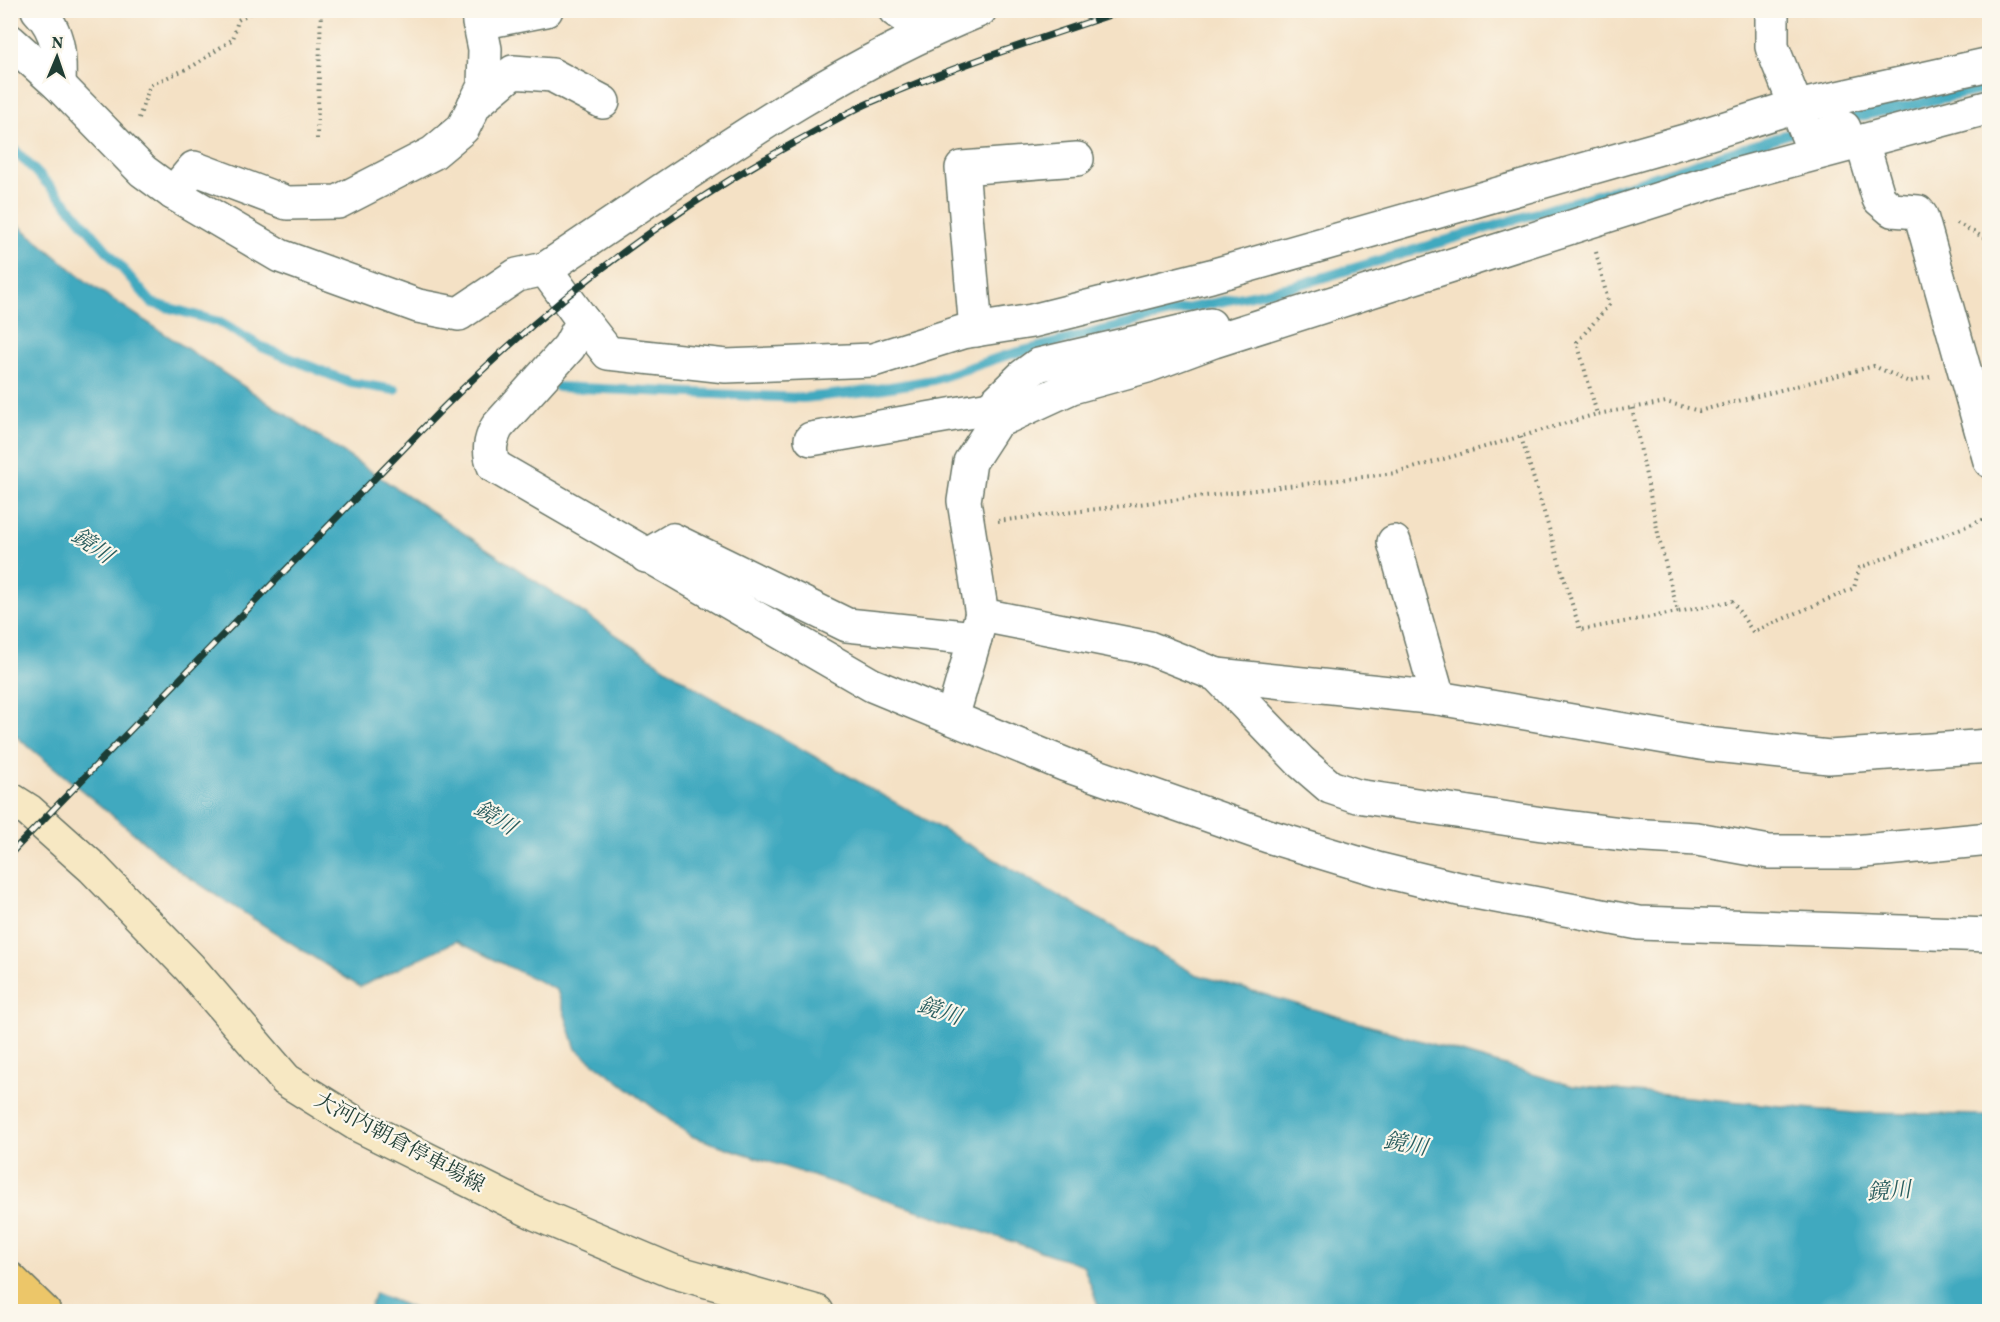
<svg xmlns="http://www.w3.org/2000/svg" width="2000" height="1322" font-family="Vollkorn,'Noto Serif JP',serif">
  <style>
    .water { fill: #3fa9bf; stroke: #2f737a; stroke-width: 1.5 }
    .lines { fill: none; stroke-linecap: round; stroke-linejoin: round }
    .stream { stroke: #3fa9bf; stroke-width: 10 }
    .street-casing { stroke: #6a7667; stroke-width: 36 }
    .secondary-casing { stroke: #6a7667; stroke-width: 36 }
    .highway-casing { stroke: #6a7667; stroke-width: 36 }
    .path { stroke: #6a7667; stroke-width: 4; stroke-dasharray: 1.5 4.5; stroke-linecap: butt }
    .street { stroke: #fff; stroke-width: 33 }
    .secondary { stroke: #f7e8c3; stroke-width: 33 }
    .highway { stroke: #ecc669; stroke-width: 33 }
    .rail-casing { stroke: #1f3d34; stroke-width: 7 }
    .rail { stroke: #fbf7ec; stroke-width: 4.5; stroke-dasharray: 14; stroke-linecap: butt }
    .labels { text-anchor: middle; stroke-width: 4.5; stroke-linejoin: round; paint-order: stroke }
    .street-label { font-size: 21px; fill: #1f3d34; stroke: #fbf7ec }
    .water-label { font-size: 22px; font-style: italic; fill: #295d5e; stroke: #fbf7ec }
  </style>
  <rect width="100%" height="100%" fill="#fbf7ec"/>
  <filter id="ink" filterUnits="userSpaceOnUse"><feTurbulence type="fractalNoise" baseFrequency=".0167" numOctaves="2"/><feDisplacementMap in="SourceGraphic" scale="12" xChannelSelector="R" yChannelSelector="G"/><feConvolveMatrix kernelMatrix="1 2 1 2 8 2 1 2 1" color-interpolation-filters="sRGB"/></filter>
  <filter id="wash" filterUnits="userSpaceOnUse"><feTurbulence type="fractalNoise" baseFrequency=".008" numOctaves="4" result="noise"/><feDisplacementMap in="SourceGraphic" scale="24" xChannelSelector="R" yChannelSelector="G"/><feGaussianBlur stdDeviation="1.35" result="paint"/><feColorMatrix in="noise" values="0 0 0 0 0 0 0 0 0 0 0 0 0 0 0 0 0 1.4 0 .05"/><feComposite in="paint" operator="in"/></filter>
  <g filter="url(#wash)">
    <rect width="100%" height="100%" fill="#f4e1c5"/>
    <!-- water -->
    <g class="water">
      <path d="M11,219L87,282L702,692L1195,974L1573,1086L1854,1113L1989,1115V1311H1129L1098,1305L1083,1265L691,1136L576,1049L557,990L456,941L360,987L182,873L11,732Z"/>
      <path d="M375,1293L420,1311H369Z"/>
    </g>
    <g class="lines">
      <!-- stream -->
      <g class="stream">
        <path d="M1842,120L1990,88"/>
        <path d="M10,145L66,203L152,303L219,322L262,347L351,383L395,390"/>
        <path d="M558,387L803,398L860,392L933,380L1004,356L1181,310L1295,286L1633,184L1801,130"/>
      </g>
    </g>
  </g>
  <g filter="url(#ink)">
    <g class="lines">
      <!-- street casing -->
      <g class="street-casing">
        <g id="street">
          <path d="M38,10C60,32 60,57 59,85"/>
          <path d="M895,10L925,32"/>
          <path d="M1772,10V47L1809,139L1844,128"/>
          <path d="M479,23L546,10"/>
          <path d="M10,41L59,85L143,171L173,193L280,256L418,306L459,314L517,275L545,269L583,321L569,347L497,427C490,441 488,451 494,466L872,685L1066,765L1268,836L1377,869L1459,889L1639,923L1990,935"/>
          <path d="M474,105L513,72L552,75L603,102"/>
          <path d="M1990,107L1725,178L1214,341L1147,366L1072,387L996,422L970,462L964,501L982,615L1149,648L1217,675L1301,762L1330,787L1357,796L1542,824L1630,835L1697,839L1769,852H1854L1990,839"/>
          <path d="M1862,142L1879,199L1892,210L1918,212L1921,216L1990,461"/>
          <path d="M173,193L194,168L287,203L338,202L433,153L463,128L484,86L485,49L477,10"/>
          <path d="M545,269C686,176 823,73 980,10"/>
          <path d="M583,321L608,353L726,366L873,360L962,332L1032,321L1211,276L1688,140L1783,110L1990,64"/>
          <path d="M976,330L962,168L1077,159"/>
          <path d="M996,422L990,408L1023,376L1038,365L1210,325"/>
          <path d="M811,439L990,408"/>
          <path d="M1394,542L1438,698"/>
          <path d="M646,556L673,540L847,625L975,638"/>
          <path d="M1217,675L1438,698L1706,744L1829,757L1990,746"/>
          <path d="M952,718L981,617"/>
        </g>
      </g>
      <!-- secondary casing -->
      <g class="secondary-casing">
        <path id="secondary" d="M10,799L29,811L93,868L189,967L286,1080L358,1125L537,1214L672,1271L817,1312"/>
      </g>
      <!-- highway casing -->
      <g class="highway-casing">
        <path id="highway" d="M10,1279L44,1312"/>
      </g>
      <!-- path -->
      <g class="path">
        <path d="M139,118L150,85L193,66L233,39L238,20L255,10"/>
        <path d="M317,139L321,10"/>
        <path d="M1957,223L1990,241"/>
        <path d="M1596,252L1609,305L1577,342L1597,414"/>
        <path d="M1632,408L1660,543L1678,612L1732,601L1753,632L1854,588L1859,568L1990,517"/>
        <path d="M1521,437L1580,630L1678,612"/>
        <path d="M998,521L1396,473L1597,414L1666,402L1699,411L1874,366L1909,382L1934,376"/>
      </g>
      <!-- street -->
      <use href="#street" class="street"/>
      <!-- secondary -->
      <use href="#secondary" class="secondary"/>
      <!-- highway -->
      <use href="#highway" class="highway"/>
      <!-- rail casing -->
      <g class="rail-casing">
        <path id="rail" d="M10,854L443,408C550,302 667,211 801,139C823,127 846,113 869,103C952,67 1038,39 1125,10"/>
      </g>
      <!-- rail -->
      <use href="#rail" class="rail"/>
    </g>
  </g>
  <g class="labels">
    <!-- street labels -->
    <g class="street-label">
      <text transform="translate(400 1142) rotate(28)" y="7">大河内朝倉停車場線</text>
    </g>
    <!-- water labels -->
    <g class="water-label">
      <text transform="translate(93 545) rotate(35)" y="8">鏡川</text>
      <text transform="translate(496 817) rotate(32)" y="8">鏡川</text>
      <text transform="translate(940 1010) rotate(19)" y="8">鏡川</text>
      <text transform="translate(1406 1143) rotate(10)" y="8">鏡川</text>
      <text transform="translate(1889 1190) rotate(-4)" y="8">鏡川</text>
    </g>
  </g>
  <!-- margin -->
  <rect width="2000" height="1322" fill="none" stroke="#fbf7ec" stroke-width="36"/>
  <!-- north arrow -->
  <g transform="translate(57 57) rotate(2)" stroke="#fbf7ec" stroke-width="4.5" paint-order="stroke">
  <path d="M0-4.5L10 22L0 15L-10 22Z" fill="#1f3d34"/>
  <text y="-9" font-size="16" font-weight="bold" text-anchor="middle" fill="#1f3d34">N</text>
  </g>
</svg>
